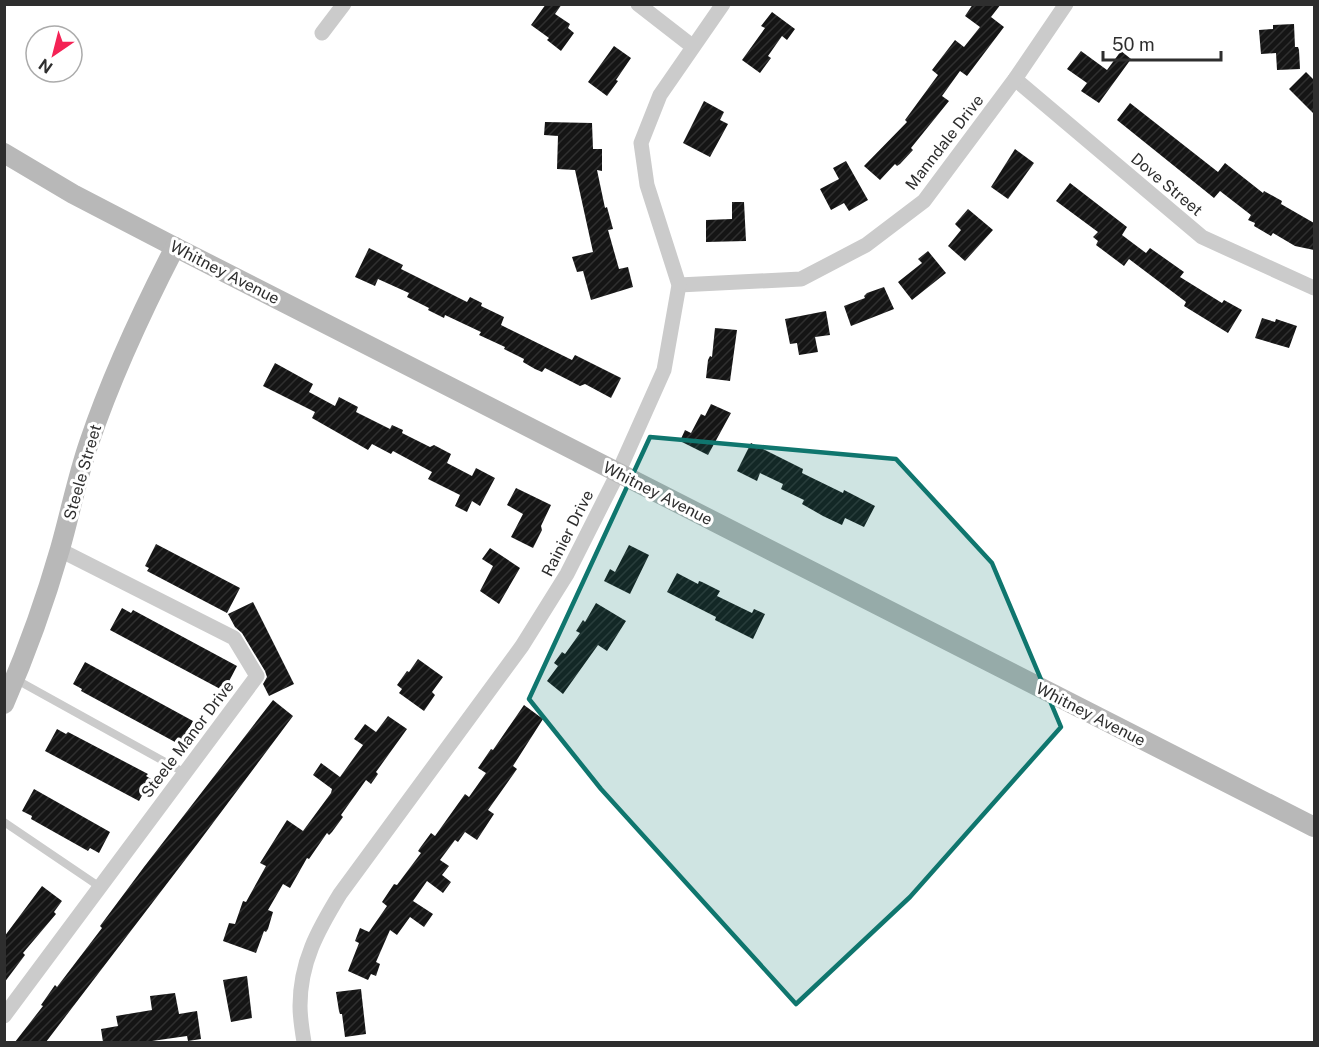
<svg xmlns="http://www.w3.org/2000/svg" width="1319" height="1047" font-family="'Public Sans',sans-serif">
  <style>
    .building { fill: url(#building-hatch) }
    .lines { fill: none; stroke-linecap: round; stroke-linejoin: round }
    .lane { stroke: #cbcbcb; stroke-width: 8 }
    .street { stroke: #cbcbcb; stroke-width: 15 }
    .secondary { stroke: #b8b8b8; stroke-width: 20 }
    .marked { fill: #0f766e; fill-opacity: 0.2; stroke: #0f766e; stroke-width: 4.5; stroke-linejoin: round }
    .labels { text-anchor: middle; stroke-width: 6; stroke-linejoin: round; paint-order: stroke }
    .street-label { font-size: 16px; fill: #2e2e2e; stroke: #fff }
  </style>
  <defs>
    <pattern id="building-hatch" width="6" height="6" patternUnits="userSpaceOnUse" patternTransform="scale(1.5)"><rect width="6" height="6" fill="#151515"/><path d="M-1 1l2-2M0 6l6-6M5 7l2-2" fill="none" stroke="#2f2f2f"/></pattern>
  </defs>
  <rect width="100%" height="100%" fill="#fff"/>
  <!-- building -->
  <g class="building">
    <path d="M546,4H562L555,14L570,24L568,28L574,33L561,51L547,40L549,38L531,25Z"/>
    <path d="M973,4H1001L991,17L1004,27L967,76L960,71L942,96L949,101L911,148L913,150L900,164L897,166L895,164L880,180L864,166L907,122L905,120L938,75L932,70L955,40L964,47L980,27L965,16Z"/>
    <path d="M772,12L795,29L787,40L782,36L768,56L771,58L760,73L742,60L765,28L761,26Z"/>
    <path d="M1294,24L1295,47H1298L1299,50L1300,69L1277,70L1276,53L1261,54L1259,30L1273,29V25Z"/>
    <path d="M614,46L631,58L616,80L618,81L607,96L588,82Z"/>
    <path d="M1081,51L1107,70L1121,51L1131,59L1099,103L1081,91L1087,83L1067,69Z"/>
    <path d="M1306,72L1314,80V114L1289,89Z"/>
    <path d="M704,101L724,112L720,120L728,124L710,157L683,143Z"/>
    <path d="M1130,103L1218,172L1225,163L1263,193L1264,191L1282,201L1281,204L1314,223V250L1295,246L1273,233L1271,236L1254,226L1255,223L1248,220L1251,215L1220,191L1214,198L1117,120Z"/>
    <path d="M545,122L592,123L593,149H602V171L597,170L605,208L607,207L613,229L608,230L619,269L628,267L633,287L591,300L583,271L577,272L572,257L593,252L575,170L557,169L558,136L544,135Z"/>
    <path d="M1015,149L1034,163L1008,199L991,187Z"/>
    <path d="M846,161L868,200L849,211L844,203L831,210L820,189L839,179L833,168Z"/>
    <path d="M1070,183L1127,227L1122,235L1146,253L1150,248L1184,272L1180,277L1222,303L1224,300L1242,310L1228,333L1184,306L1186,302L1129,259L1124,266L1096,245L1098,241L1093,237L1098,232L1056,201Z"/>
    <path d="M732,202H744L746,241L706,242V220L732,219Z"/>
    <path d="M968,209L993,230L965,261L948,246L961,230L955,224Z"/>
    <path d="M369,248L403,265L401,269L467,302L470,297L482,303L481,306L504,317L501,325L572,360L575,355L621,378L611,398L585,384L580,386L545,368L542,372L535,369L523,362L524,359L504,349L505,347L479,335L481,332L445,315L444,318L428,310L429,308L407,297L409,293L378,279L375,286L355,277Z"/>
    <path d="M928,251L946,273L912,300L898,282L922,263L918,259Z"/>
    <path d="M884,287L894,309L851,326L844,306L865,298L864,296L867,293Z"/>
    <path d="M826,311L830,335L815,337L818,352L799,355L797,343L790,344L785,319Z"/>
    <path d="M1262,318L1275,322L1276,319L1297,326L1289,348L1255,338Z"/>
    <path d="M715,328L737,330L730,381L706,378L708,360L710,356L712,357Z"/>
    <path d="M275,363L313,384L309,392L335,406L339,397L358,407L356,412L390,429L392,425L403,430L402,433L430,447L434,445L451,454L447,463L472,476L476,468L495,478L480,506L472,501L467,512L455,506L460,495L428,479L432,472L393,451L391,454L372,444L368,450L312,418L315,412L263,386Z"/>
    <path d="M711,404L731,413L708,455L680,441L685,430L691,433L701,414L705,416Z"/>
    <path d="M751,443L803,469L802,473L843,493L844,490L875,506L864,527L845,518L842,525L823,516L802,504L804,500L781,489L783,484L760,473L757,481L737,471Z"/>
    <path d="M516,488L551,505L541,526L542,530L533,548L511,537L523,514L507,505Z"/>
    <path d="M156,544L240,588L227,613L147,571L149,568L145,566Z"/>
    <path d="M629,545L649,555L630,594L604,581L610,569L615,572Z"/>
    <path d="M490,548L520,568L499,604L480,591L493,566L482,559Z"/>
    <path d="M677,573L698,584L699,581L702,582L720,591L717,596L752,613L754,609L765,614L753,639L715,620L716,617L667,592Z"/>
    <path d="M253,602L294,684L269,696L263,684L267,677L265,671L242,633L235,627L228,614Z"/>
    <path d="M596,603L626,621L607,651L598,645L563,694L547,681L558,666L554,663L562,652L565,654L580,633L576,631L583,620L585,622Z"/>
    <path d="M122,608L131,613L133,610L237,666L224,691L110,630Z"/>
    <path d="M418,659L443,677L432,692L435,695L424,711L399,693L402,689L397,685L407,671L409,672Z"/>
    <path d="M85,662L193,721L181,743L177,740L175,742L81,691L82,689L73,684Z"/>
    <path d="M273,700L293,716L198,843L46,1042H15L43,1006L41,1005L55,985L57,987L102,928L100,926L144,867Z"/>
    <path d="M524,705L543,719L513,766L517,769L488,810L494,814L477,840L465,832L458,842L455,840L440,860L449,866L442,875L451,882L443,893L427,881L413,901L433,914L424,927L410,917L397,935L390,930L376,962L380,964L376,976L371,974L368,980L348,971L359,943L355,941L360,928L369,932L387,906L382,902L394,884L397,885L421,853L418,851L420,848L431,833L435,836L465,794L469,797L486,773L478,768L491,749L493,750Z"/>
    <path d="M388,716L407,729L376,772L378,774L371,784L366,780L341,815L343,817L332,832L329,835L327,833L309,859L307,858L290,888L283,884L268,910L273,912L268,929L266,932L264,931L256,953L223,941L229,923L235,924L243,901L246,902L266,866L260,863L287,820L303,831L331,793L332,789L313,775L321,763L340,777L363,745L354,739L365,724L376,732Z"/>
    <path d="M57,729L66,734L68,732L148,774L146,776L151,779L139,801L45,751Z"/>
    <path d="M34,789L110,832L99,853L90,848L88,851L31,819L32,816L22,811Z"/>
    <path d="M42,886L62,901L54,912L56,914L23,953L25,955L4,983V937Z"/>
    <path d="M247,976L252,1018L231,1022L223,980Z"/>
    <path d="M361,989L366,1034L345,1037L342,1014H340L339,1011L336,992Z"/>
    <path d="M175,993L179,1014L197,1011L201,1039L188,1041L187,1036L145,1042H103L101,1029L118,1026L116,1016L152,1010L150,996Z"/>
  </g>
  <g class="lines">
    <!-- lane -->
    <g class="lane">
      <path d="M17,680L185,773"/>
      <path d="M4,822L100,887"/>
    </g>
    <!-- street -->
    <g class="street">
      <path d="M638,4L692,46"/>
      <path d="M322,33L344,4"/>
      <path d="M1015,79L1202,237L1314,288"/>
      <path d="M679,285L801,279L866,245L924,201L1015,79L1066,4"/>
      <path d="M4,1016L257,676L234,638L60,550"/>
      <path d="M304,1042C302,1030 300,1018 300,1006C300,962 318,930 340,894L522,646L567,574L618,473L664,370L679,285L647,185L641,143L660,95L723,4"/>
    </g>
    <!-- secondary -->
    <g class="secondary">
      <path d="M4,153L73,194L175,247L1314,827"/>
      <path d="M4,704C26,654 45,601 60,549C70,514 77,478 89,443C112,375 142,311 175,247"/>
    </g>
  </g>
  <!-- marked area -->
  <path class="marked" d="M650,437L896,459L992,563L1061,727L910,897L796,1004L601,789L529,699Z"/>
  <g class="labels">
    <!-- street labels -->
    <g class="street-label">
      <text transform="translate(944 142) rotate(-52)" y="6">Manndale Drive</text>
      <text transform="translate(1167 184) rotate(40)" y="6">Dove Street</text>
      <text transform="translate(225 272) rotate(27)" y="6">Whitney Avenue</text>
      <text transform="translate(82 472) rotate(-74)" y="6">Steele Street</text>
      <text transform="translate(658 493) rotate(27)" y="6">Whitney Avenue</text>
      <text transform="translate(567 533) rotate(-63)" y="6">Rainier Drive</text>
      <text transform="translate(1091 714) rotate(27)" y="6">Whitney Avenue</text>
      <text transform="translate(187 739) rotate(-53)" y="6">Steele Manor Drive</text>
    </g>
  </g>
  <!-- border -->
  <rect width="1319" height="1047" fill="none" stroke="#2e2e2e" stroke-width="12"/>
  <!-- north arrow -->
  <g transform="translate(54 54) rotate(215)"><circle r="28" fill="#ffffff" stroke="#ababab" stroke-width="1.5"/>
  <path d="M0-4.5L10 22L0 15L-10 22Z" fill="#f42255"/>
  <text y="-9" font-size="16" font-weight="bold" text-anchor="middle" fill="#2e2e2e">N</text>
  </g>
  <!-- scale -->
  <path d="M1103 51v9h118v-9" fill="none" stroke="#2e2e2e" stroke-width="3"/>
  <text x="1112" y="51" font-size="18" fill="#2e2e2e" stroke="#ffffff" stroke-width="4.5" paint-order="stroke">50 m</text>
</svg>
